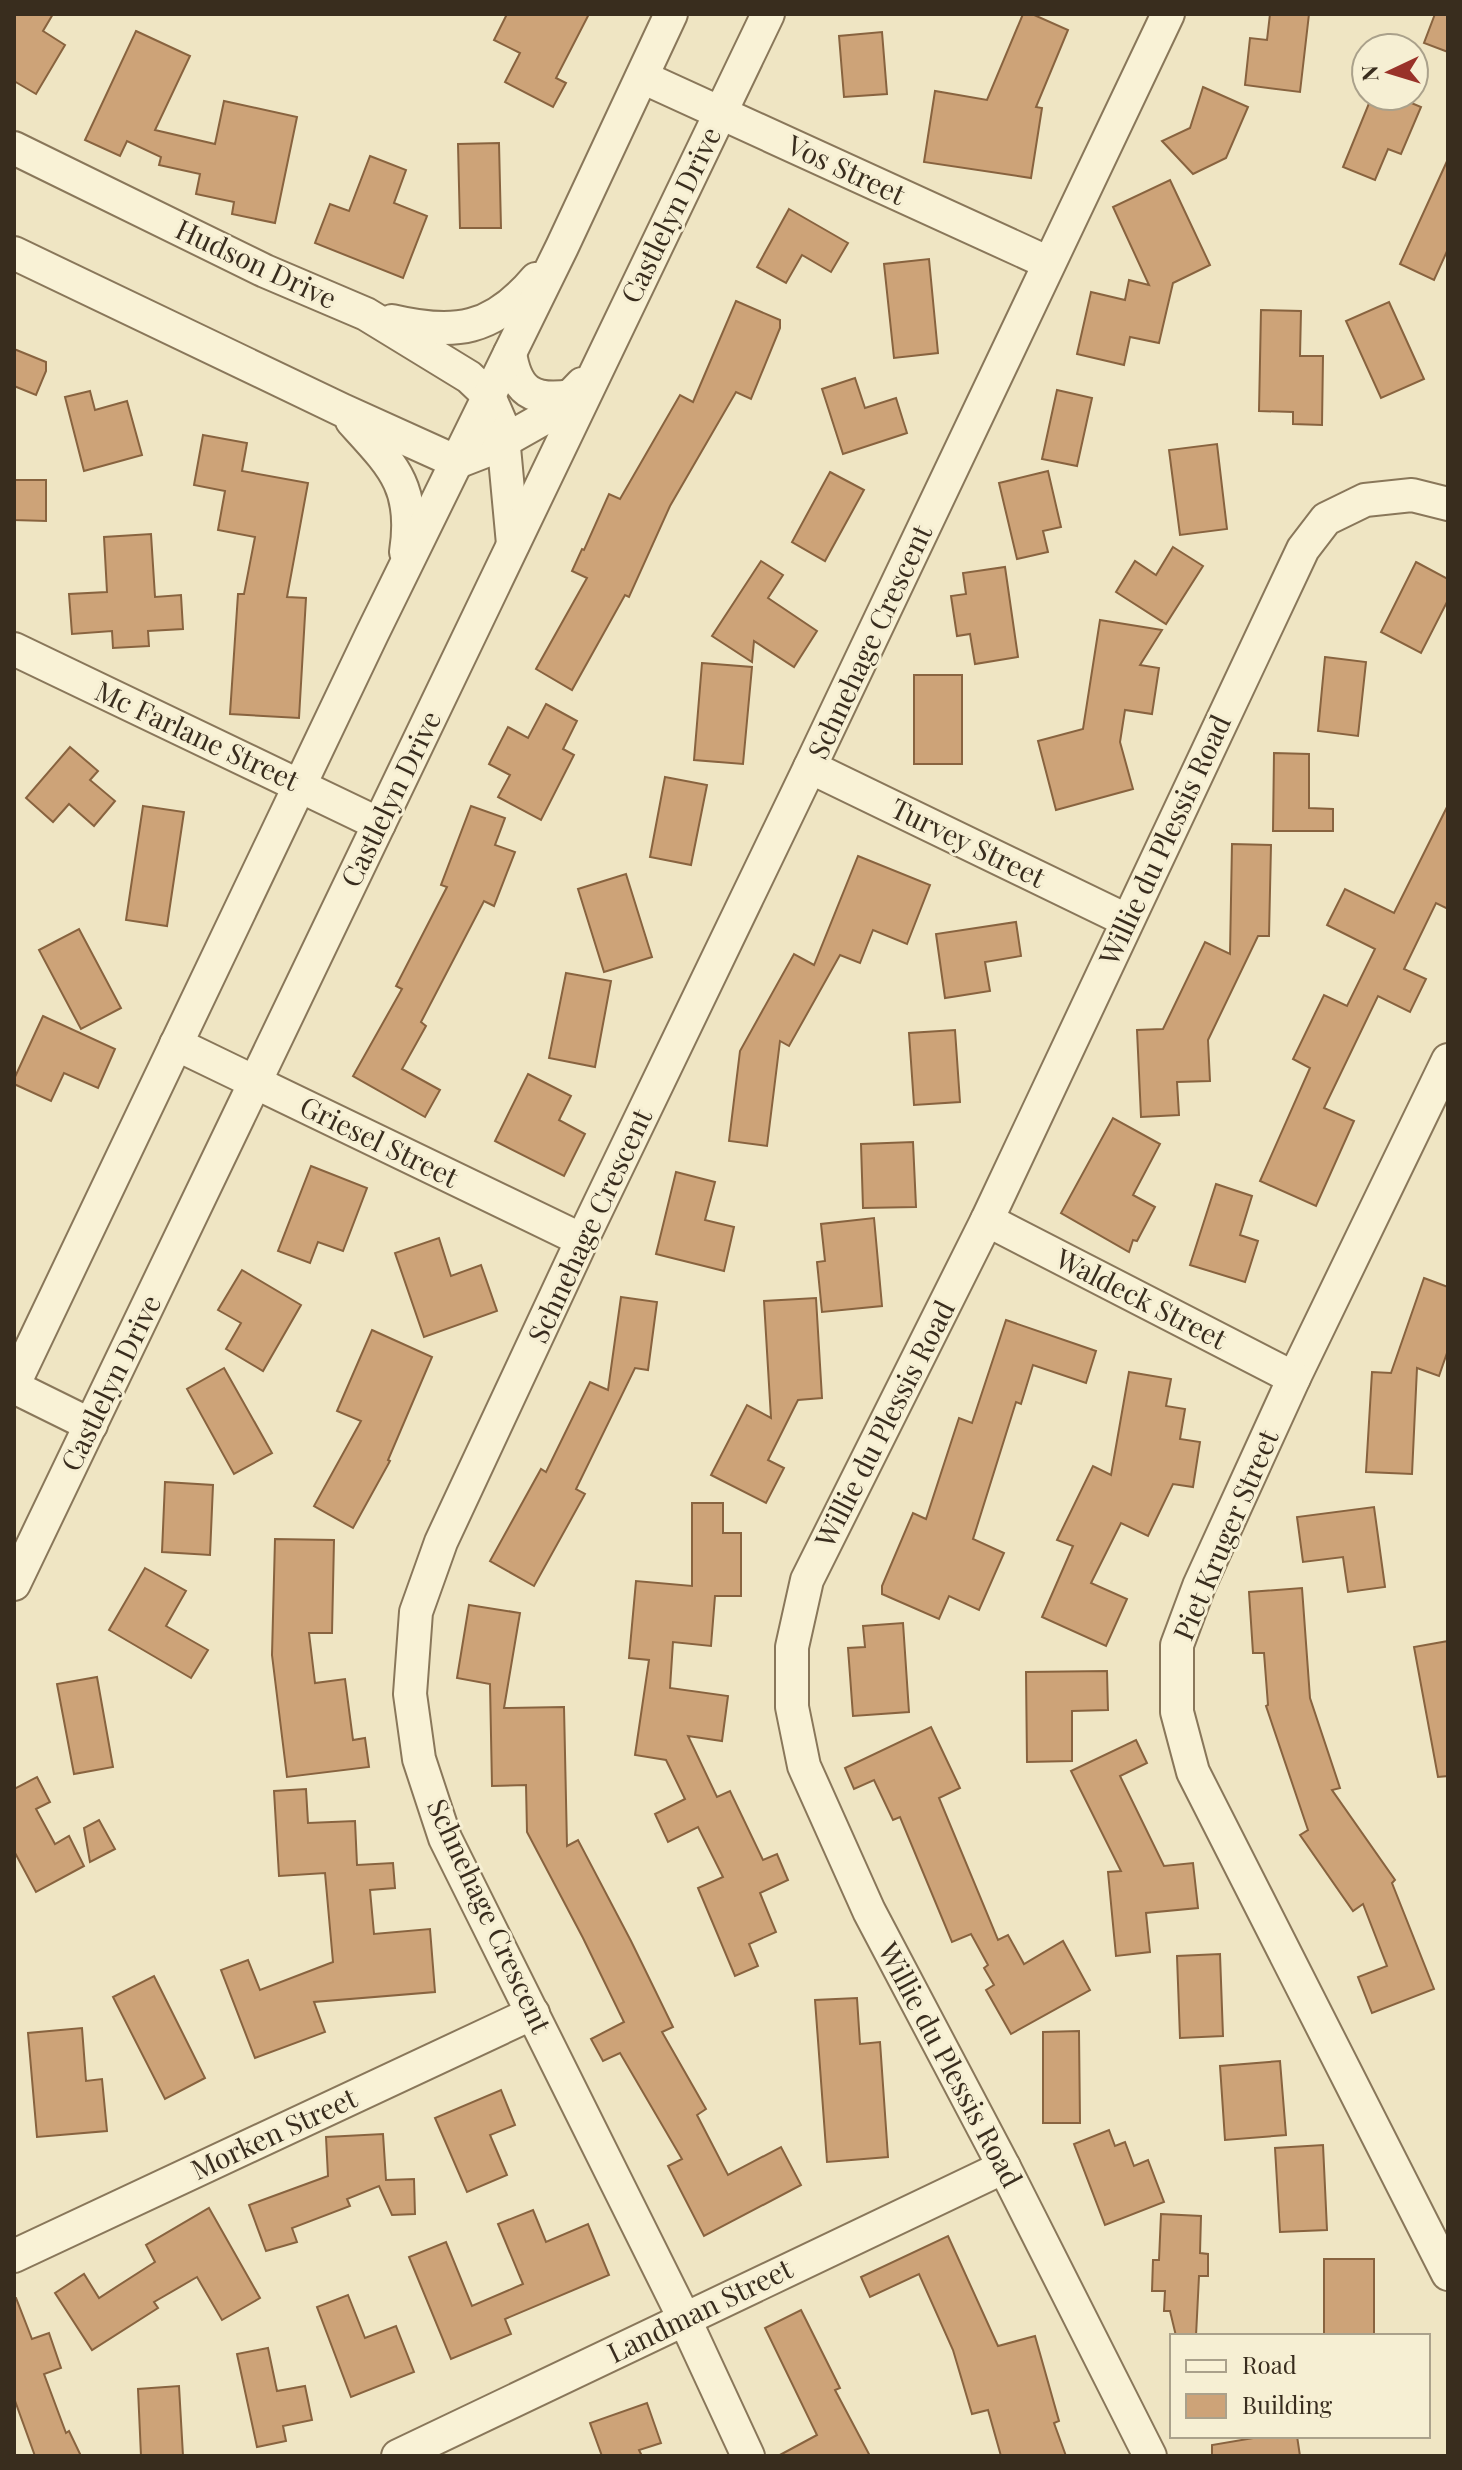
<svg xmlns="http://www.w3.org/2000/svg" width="1462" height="2470" font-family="'Playfair Display',serif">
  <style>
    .building { fill: #cda378; stroke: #88633f; stroke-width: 2 }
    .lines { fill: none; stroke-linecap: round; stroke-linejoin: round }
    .minor-casing { stroke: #89775a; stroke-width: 36 }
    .minor { stroke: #f9f2d6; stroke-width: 32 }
    .labels { text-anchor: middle; stroke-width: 6; stroke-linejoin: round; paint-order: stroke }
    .street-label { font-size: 28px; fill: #392d1e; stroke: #f6efd3 }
  </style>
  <rect width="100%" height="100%" fill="#efe5c3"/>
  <!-- building -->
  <g class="building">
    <path d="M14,14H53L43,31L65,45L36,94L14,81Z"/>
    <path d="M507,14H589L556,78L566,83L553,107L505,82L520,53L494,40Z"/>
    <path d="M1023,14H1032L1068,30L1036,107L1042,108L1031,178L924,162L935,91L987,100Z"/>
    <path d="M1270,14H1309L1300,92L1245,85L1250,38L1267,40Z"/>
    <path d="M1435,14H1448V52L1424,43Z"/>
    <path d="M136,31L190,56L155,130L215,144L224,101L297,117L275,223L232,214L234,202L196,194L200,174L159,165L161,157L127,141L120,156L85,140Z"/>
    <path d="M882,32L887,94L844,97L839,36Z"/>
    <path d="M1203,87L1248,107L1226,158L1193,174L1162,141L1190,128Z"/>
    <path d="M1372,96H1395L1421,107L1401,154L1388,149L1375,180L1343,167Z"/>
    <path d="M499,143L501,228H460L458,144Z"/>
    <path d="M370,156L406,170L394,203L427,216L403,278L315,243L330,204L349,211Z"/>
    <path d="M1448,159V249L1434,280L1400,264Z"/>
    <path d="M1170,180L1210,265L1173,283L1159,343L1130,337L1124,365L1077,354L1091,292L1125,300L1129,280L1149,285L1113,207Z"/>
    <path d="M789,209L848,243L831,272L802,255L786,283L757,267Z"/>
    <path d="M929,259L938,353L894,358L884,264Z"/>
    <path d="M736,301L780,320V328L751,399L736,392L670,506L629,597L625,595L572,690L536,669L587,578L572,571L582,549L584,550L609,494L620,499L680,395L693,402Z"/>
    <path d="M1389,302L1424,379L1381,398L1346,321Z"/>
    <path d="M1261,310L1301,311L1300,356H1323L1322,425L1293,424V412L1259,411Z"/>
    <path d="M14,349L46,362V371L36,395L14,386Z"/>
    <path d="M855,378L865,408L896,398L907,433L843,454L822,389Z"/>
    <path d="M1057,390L1092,398L1077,466L1042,459Z"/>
    <path d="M90,391L95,410L127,401L142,455L84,471L65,397Z"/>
    <path d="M203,435L247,443L242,471L308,483L287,597L306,598L299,718L230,714L238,594H244L255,537L218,530L225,491L194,485Z"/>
    <path d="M1217,444L1227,529L1180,535L1169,450Z"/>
    <path d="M1048,471L1061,527L1043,531L1048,552L1017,559L999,483Z"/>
    <path d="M830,472L864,490L825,561L792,542Z"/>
    <path d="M14,480H46V521L14,520Z"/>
    <path d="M151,534L155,597L181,595L183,629L148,631L149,646L113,648L112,631L72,634L69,594L107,592L104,537Z"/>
    <path d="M1173,547L1203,566L1166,624L1116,592L1135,561L1156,575Z"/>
    <path d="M761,561L783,575L768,598L817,631L794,667L754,641L752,662L712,636Z"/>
    <path d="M1416,562L1448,579V600L1421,653L1381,632Z"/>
    <path d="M1005,567L1018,657L975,664L970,634L957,636L951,596L966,594L963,573Z"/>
    <path d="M1100,620L1162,630L1140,665L1159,668L1152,714L1125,710L1120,742L1133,789L1056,810L1038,741L1083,729Z"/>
    <path d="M1325,657L1366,662L1358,736L1318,731Z"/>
    <path d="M702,663L752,667L743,764L694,760Z"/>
    <rect x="914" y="675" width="48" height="89"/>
    <path d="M546,704L577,721L563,749L574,755L541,820L498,797L510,775L489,764L508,727L528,738Z"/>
    <path d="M70,747L98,771L90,780L115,801L94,826L69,804L53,822L26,798Z"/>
    <path d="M1274,753L1309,754V808L1333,809V831H1273Z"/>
    <path d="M665,777L707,785L691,865L650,857Z"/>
    <path d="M1448,805V909L1436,903L1404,969L1426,979L1410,1012L1378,996L1324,1108L1354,1121L1316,1206L1260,1181L1310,1068L1293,1059L1324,995L1347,1006L1375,949L1327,925L1345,889L1394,913Z"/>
    <path d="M143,806L184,812L167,926L126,920Z"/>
    <path d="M471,806L505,818L495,845L515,852L494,906L484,901L421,1022L426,1026L402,1069L440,1090L425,1117L353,1076L402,989L396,986L447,887L441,885Z"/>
    <path d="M1232,844L1271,845L1269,936H1258L1208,1040L1210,1081L1177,1082L1179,1115L1141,1117L1137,1030L1163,1029L1205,942L1230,954Z"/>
    <path d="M858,856L930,885L907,944L873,930L860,963L840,955L789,1046L780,1041L767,1146L729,1141L740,1051L794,954L814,965Z"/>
    <path d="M626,874L652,957L604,972L578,889Z"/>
    <path d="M1016,922L1021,956L985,962L990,991L945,998L936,934Z"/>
    <path d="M79,929L121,1008L81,1029L39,950Z"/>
    <path d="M566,973L611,981L595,1067L549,1058Z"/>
    <path d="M43,1016L115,1049L98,1088L64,1073L51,1101L14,1084V1079Z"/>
    <path d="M955,1030L960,1102L914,1105L909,1033Z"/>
    <path d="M528,1074L571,1096L559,1120L585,1134L564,1176L495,1141Z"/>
    <path d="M1113,1118L1160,1144L1133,1195L1155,1207L1137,1241L1133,1240L1129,1252L1061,1213Z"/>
    <path d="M913,1142L916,1207L863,1208L861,1144Z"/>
    <path d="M311,1166L367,1188L343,1251L318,1242L310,1263L278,1251Z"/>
    <path d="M676,1172L715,1182L705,1220L734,1227L724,1271L656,1254Z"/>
    <path d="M1216,1184L1252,1196L1240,1235L1258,1241L1245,1282L1190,1265Z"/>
    <path d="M874,1218L882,1306L822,1312L817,1262L825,1261L821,1224Z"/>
    <path d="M439,1238L451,1276L481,1265L497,1311L424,1337L395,1253Z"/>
    <path d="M242,1270L301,1305L263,1371L226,1349L241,1323L218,1310Z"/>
    <path d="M1424,1278L1448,1287V1350L1439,1376L1417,1368L1412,1474L1366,1472L1372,1372L1391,1373Z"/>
    <path d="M621,1297L657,1302L648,1370L635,1368L576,1489L585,1494L534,1586L490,1561L541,1469L546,1472L590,1382L608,1390Z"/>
    <path d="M816,1298L822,1398L798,1400L768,1460L784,1468L766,1503L711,1475L747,1405L771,1418L764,1301Z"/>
    <path d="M1006,1320L1096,1351L1086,1383L1033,1365L1021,1404L1016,1402L973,1539L1004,1553L979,1610L949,1596L939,1619L882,1594V1586L913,1513L926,1519L959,1418L972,1423Z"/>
    <path d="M372,1330L432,1357L388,1460L390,1461L353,1528L314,1506L361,1421L337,1411Z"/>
    <path d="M224,1368L272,1453L234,1474L187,1389Z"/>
    <path d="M1129,1372L1171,1379L1166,1406L1185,1409L1180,1439L1200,1442L1193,1487L1173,1484L1148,1536L1121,1523L1091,1583L1127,1599L1106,1646L1042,1617L1073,1546L1057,1540L1093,1466L1111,1475Z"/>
    <path d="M165,1482L213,1485L210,1555L162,1552Z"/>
    <path d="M692,1503H723V1533H741V1596H715L711,1646L673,1642L670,1688L728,1696L722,1741L688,1736L717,1797L730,1791L763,1860L777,1854L788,1880L760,1893L776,1932L749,1944L758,1966L735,1976L698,1888L723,1877L698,1827L668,1842L655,1814L685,1799L666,1760L635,1755L649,1660L629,1658L636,1581L692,1586Z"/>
    <path d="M1374,1507L1385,1587L1348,1592L1343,1557L1303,1562L1297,1517Z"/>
    <path d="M275,1539L334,1540L332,1633H309L315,1683L345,1679L353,1740L365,1738L369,1767L287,1777L272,1655Z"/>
    <path d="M145,1568L186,1591L166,1626L208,1650L191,1678L109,1630Z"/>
    <path d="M1302,1588L1310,1698L1340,1788L1332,1790L1395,1880L1392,1883L1434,1989L1372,2013L1358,1977L1387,1966L1363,1904L1353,1911L1300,1835L1308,1830L1266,1706L1268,1705L1264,1653H1253L1249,1592Z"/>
    <path d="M469,1605L520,1613L504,1708L564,1707L567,1846L578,1840L631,1941L673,2027L662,2032L706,2109L697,2115L728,2175L781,2147L801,2185L704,2236L668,2166L682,2159L620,2053L603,2061L591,2039L624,2022L583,1938L527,1832L526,1785L492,1786L490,1684L457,1678Z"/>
    <path d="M903,1623L909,1712L853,1716L848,1648L865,1647L863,1626Z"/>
    <path d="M1448,1641V1776L1438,1777L1414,1647Z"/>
    <path d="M1107,1671L1108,1710L1072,1711V1761L1027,1762L1026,1672Z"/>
    <path d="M97,1677L113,1767L74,1774L57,1684Z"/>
    <path d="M931,1727L960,1788L939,1798L998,1940L1008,1935L1024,1964L1063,1941L1090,1990L1011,2034L986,1990L994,1985L984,1968L988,1965L971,1934L952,1942L900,1817L893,1820L874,1780L854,1789L845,1768Z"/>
    <path d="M1136,1740L1147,1763L1120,1776L1164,1866L1193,1863L1198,1908L1146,1913L1150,1952L1116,1956L1108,1872L1121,1871L1071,1771Z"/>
    <path d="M37,1777L50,1802L36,1809L55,1844L69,1836L84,1866L36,1892L14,1851V1789Z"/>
    <path d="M306,1789L308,1823L355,1821L357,1865L393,1863L395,1888L370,1890L374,1934L430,1929L435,1992L314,2002L325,2032L255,2058L221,1970L248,1960L260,1990L333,1962L325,1873L279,1876L274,1791Z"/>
    <path d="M99,1820L115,1849L90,1862L84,1828Z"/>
    <path d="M1220,1954L1223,2036L1180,2038L1177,1956Z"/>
    <path d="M154,1976L205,2078L165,2099L113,1997Z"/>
    <path d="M857,1998L860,2044L880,2042L888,2157L827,2162L815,2000Z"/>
    <path d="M82,2028L86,2081L102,2079L107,2131L37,2137L28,2033Z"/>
    <path d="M1079,2031L1080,2123H1043V2032Z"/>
    <path d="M1280,2061L1286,2135L1225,2140L1220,2066Z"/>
    <path d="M501,2090L515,2125L490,2135L507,2175L467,2192L435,2118Z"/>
    <path d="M1109,2130L1115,2146L1125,2142L1134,2166L1148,2160L1164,2202L1105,2225L1074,2144Z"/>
    <path d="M383,2134L386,2180L414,2179L415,2214L392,2215L379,2186L347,2199L350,2206L292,2228L297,2242L266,2251L249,2205L328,2176L326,2137Z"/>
    <path d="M1323,2145L1327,2230L1280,2232L1275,2148Z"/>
    <path d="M209,2208L260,2298L222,2320L197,2277L154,2302L158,2308L92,2350L55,2293L84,2274L99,2298L155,2262L146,2245Z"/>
    <path d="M533,2210L546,2242L588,2224L609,2275L505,2319L511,2334L451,2359L409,2257L446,2242L472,2306L523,2284L498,2224Z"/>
    <path d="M1161,2214L1201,2216L1200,2253L1208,2254V2276H1199L1196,2336H1176L1170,2311H1164L1165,2291H1152L1153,2260H1159Z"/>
    <path d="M948,2236L998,2346L1035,2336L1059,2421L1054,2423L1066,2456H1001L988,2410L972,2414L953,2350L919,2274L870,2297L861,2277Z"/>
    <rect x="1324" y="2259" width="50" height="77"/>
    <path d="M348,2295L365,2338L396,2326L414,2372L351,2397L317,2307Z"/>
    <path d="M14,2298H16L32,2339L49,2333L61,2368L44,2374L66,2433L69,2431L81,2456H35L14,2398Z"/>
    <path d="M801,2310L840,2388L835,2390L870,2456H778L817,2435L765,2328Z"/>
    <path d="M268,2348L277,2391L305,2386L312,2420L283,2426L286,2441L257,2447L237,2354Z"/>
    <path d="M179,2386L183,2456H141L138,2389Z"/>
    <path d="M647,2403L661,2443L639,2450L642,2456H602L590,2423Z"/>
    <path d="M1265,2436H1297L1300,2456H1212V2445Z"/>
  </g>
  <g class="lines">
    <!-- minor casing -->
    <g class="minor-casing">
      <g id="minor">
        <path d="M642,77L1049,263"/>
        <path d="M14,148L265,271L366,314L469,377L489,396L502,426L513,544"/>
        <path d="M14,253L342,410L457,462L488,450L555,412L582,384"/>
        <path d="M392,321C455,336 493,330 536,279"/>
        <path d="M510,353C516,391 532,402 571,396"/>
        <path d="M352,421C393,466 416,487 406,552"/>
        <path d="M14,649L379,824"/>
        <path d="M810,767L1126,920"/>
        <path d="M176,1044L582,1240"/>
        <path d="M1448,1060L1294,1378L1199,1586L1177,1645V1712L1193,1772L1448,2274"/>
        <path d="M987,1220L1294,1378"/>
        <path d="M14,1384L372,634L562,247L671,14"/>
        <path d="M14,1387L91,1425"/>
        <path d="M14,1584L768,14"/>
        <path d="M14,2256L533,2013"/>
        <path d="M398,2456L1004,2167"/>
        <path d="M748,2456L684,2318L445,1838L419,1759L410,1694L416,1612L441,1542L582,1240L810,767L1168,14"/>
        <path d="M1150,2456L1004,2167L869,1911L804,1766L792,1707V1647L807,1580L987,1220L1303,549L1326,519L1365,500L1412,495L1448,504"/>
      </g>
    </g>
    <!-- minor -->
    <use href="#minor" class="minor"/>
  </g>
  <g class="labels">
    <!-- street labels -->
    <g class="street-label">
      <text transform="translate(846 170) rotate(25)" y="10">Vos Street</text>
      <text transform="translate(671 215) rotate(-64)" y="10">Castlelyn Drive</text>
      <text transform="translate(256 264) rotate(25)" y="10">Hudson Drive</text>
      <text transform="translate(870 642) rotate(-65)" y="10">Schnehage Crescent</text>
      <text transform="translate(197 736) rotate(25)" y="10">Mc Farlane Street</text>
      <text transform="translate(391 799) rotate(-64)" y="10">Castlelyn Drive</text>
      <text transform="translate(1165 840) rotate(-65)" y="10">Willie du Plessis Road</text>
      <text transform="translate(968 843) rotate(26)" y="10">Turvey Street</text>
      <text transform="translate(379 1142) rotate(26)" y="10">Griesel Street</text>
      <text transform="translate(590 1226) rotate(-65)" y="10">Schnehage Crescent</text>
      <text transform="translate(1141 1299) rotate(27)" y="10">Waldeck Street</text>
      <text transform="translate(111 1383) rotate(-64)" y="10">Castlelyn Drive</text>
      <text transform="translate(885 1424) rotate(-63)" y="10">Willie du Plessis Road</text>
      <text transform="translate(1226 1535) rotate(-67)" y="10">Piet Kruger Street</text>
      <text transform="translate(489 1916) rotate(65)" y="10">Schnehage Crescent</text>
      <text transform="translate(950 2065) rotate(62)" y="10">Willie du Plessis Road</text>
      <text transform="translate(274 2134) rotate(-25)" y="10">Morken Street</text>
      <text transform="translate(700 2311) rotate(-26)" y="10">Landman Street</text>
    </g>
  </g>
  <!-- border -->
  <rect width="1462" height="2470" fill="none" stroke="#392d1e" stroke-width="32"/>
  <!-- legend -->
  <rect x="1170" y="2334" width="260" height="104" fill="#f6efd3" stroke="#aaa18b" stroke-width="2"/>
  <rect x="1186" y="2360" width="40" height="12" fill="#f9f2d6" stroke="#aaa18b" stroke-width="2"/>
  <text x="1242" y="2374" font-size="24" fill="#392d1e">Road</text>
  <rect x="1186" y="2394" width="40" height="24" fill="#cda378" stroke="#aaa18b" stroke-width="2"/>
  <text x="1242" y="2414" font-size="24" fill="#392d1e">Building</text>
  <!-- north arrow -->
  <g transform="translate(1390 72) rotate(266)"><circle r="38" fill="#f6efd3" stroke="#aaa18b" stroke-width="2"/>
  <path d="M0-6L14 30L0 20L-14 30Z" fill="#993229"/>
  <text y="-12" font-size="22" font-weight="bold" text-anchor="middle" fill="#392d1e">N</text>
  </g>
</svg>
